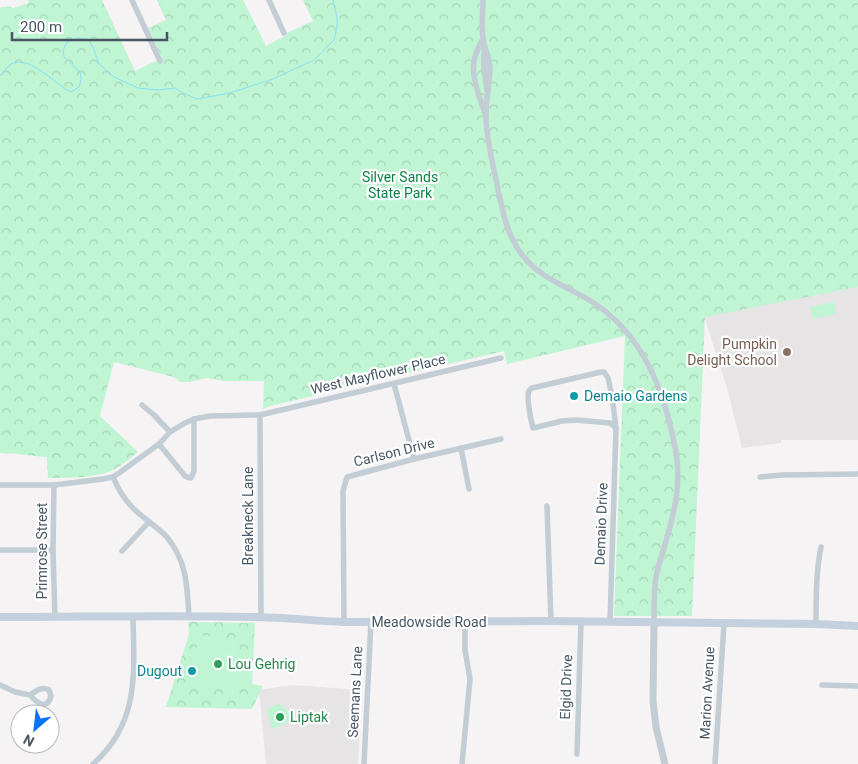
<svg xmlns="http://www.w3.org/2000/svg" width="858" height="764" font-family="Roboto,sans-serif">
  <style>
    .education { fill: #e6e4e5 }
    .forest { fill: url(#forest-crowns) }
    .pitch { fill: #bff5d3 }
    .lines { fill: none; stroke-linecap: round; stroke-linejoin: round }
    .stream { stroke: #88e0f6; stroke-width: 1 }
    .minor { stroke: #c3cdd5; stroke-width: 5.5 }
    .tertiary { stroke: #c3cdd5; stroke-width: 7 }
    .secondary { stroke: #c4d0dd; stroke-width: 8 }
    .education-dot { fill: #8d6e63; stroke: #fff; stroke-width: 2 }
    .culture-dot { fill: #0f9aa8; stroke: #fff; stroke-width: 2 }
    .leisure-dot { fill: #2e9e5b; stroke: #fff; stroke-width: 2 }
    .labels { text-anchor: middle; stroke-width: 4.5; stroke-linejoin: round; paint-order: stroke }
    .park-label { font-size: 14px; fill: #0d8347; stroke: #fff }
    .education-label { font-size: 14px; fill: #785e54; stroke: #fff; text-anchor: end }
    .street-label { font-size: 14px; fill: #485663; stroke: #fff }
    .culture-label { font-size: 14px; fill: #0d838f; stroke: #fff; text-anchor: start }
    .leisure-label { font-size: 14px; fill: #27864d; stroke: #fff; text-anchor: start }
  </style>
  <defs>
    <pattern id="forest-crowns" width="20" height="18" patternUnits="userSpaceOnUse" patternTransform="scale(1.25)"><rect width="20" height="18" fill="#bff5d3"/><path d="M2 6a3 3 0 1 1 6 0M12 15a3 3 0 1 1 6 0" fill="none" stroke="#a6d4b8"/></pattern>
  </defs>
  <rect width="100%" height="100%" fill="#f5f3f3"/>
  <!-- education -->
  <g class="education">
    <path d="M858,287V440H781V443L742,448L727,388L704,316Z"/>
    <path d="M292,685L362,690L358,764H266L259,690Z"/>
  </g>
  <!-- forest -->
  <g class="forest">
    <path d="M28,0H102L135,71L162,58L148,28L166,20L157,0H243L266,46L287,35V33L313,21L303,0H858V287L705,317L692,616H614L625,336L507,364L504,351L270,406L263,409L264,381H224L207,378L189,382H180L174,377L114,362L100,416L138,452C131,457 124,464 115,469C99,478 67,478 48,478L47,457C31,456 16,453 0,453V8L8,6L13,8L29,3Z"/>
    <path d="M188,622L255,623L252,684L263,686L252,709L166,707L189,634Z"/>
  </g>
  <!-- pitch -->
  <g class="pitch">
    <path d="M834,302L836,314L813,319L810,307Z"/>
    <path d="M205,635C236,642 249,660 240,691L195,684L192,680L199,636Z"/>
    <path d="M279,704C287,708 291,713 290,722L272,729L267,711L271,707Z"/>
  </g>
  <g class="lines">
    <!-- stream -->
    <path class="stream" d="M0,76C4,72 7,67 11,64C30,54 55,85 71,92L79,87L81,80L80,72L64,57L63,50L67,42L78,38L88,39L93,47L99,64L114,77L138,88L158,90L175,88L183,93L197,99L230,93L273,79L314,60L334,40L337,27V17L333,0"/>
    <!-- minor -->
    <g class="minor">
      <path d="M132,0L160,61"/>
      <path d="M269,0L284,33"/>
      <path d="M483,0C483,12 481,26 483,38C484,48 489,56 490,67C490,83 486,99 486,116C486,135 491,156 495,175C501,203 505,234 523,256C540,278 566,286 589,300C643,332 665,392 676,452C681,483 675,511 666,541C663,553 658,565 656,577C654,592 654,607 654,622"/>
      <path d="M483,38C480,45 475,53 474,61C471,76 480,99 485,113"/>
      <path d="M484,50V70L487,90"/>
      <path d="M394,384L414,459"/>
      <path d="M142,405L154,415L170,432"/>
      <path d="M260,415L261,617"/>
      <path d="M159,444L185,476L187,477L191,478L194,471V419"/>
      <path d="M461,448L469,489"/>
      <path d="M113,477C117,487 123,497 131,506C141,517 155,525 166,536C187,561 187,585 189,616"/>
      <path d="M760,477L783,475L858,474"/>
      <path d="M0,485H54L103,479L113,477L119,473L159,444L170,432L185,423L194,419L210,416L260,415L501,358"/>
      <path d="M54,485L53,550L55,617"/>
      <path d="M547,506L551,621"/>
      <path d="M0,550H53"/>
      <path d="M122,551L149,522"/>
      <path d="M344,622L343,491L347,477L414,459L501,439"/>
      <path d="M610,622L616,428L612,396L608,378L604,372H601L532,388C531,389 530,389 529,391C526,396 531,421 533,428L562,421L576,420L610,423L616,428"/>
      <path d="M816,624C816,598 816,572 821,547"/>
      <path d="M0,685L15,692L30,695C37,703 47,711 51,696L49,690C42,686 36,691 30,695"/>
      <path d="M822,685L858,686"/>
      <path d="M577,754L581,621"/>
      <path d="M93,764C140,723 134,672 133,616"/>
      <path d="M364,764L371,622"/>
      <path d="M462,764L470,679L465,650V622"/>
      <path d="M715,764L724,623"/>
    </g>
    <!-- tertiary -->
    <path class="tertiary" d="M654,622L653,701L656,727L665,764"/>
    <!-- secondary -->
    <path class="secondary" d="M0,617C84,617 168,615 253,617C283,617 314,621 344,622L551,621L816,624L858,626"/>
  </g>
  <!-- markers -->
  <circle class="education-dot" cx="787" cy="352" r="5"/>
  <g class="culture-dot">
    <circle cx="574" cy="396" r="5"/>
    <circle cx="192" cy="671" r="5"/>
  </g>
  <g class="leisure-dot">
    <circle cx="218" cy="664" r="5"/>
    <circle cx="280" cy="717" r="5"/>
  </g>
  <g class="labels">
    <!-- park labels -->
    <g class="park-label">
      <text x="400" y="182">Silver Sands<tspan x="400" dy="16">State Park</tspan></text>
    </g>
    <!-- education labels -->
    <g class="education-label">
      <text x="777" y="349">Pumpkin<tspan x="777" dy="16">Delight School</tspan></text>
    </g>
    <!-- street labels -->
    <g class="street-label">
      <text transform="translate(378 374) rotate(-13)" y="5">West Mayflower Place</text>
      <text transform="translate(394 452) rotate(-14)" y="5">Carlson Drive</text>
      <text transform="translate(248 516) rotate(-90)" y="5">Breakneck Lane</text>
      <text transform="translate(601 524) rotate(-88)" y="5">Demaio Drive</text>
      <text transform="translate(42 551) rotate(-90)" y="5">Primrose Street</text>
      <text x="429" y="627">Meadowside Road</text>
      <text transform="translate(566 687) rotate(-88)" y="5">Elgid Drive</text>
      <text transform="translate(355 692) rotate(-87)" y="5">Seemans Lane</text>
      <text transform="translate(707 693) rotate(-87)" y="5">Marion Avenue</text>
    </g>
    <!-- culture labels -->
    <g class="culture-label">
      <text x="584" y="401">Demaio Gardens</text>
      <text x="182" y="676" text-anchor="end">Dugout</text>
    </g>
    <!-- leisure labels -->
    <g class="leisure-label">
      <text x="228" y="669">Lou Gehrig</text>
      <text x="290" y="722">Liptak</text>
    </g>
  </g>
  <!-- north arrow -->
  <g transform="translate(35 729) rotate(208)"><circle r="24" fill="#ffffff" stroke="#b6bbc1"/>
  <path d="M0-4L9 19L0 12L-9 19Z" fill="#0874fa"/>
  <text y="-8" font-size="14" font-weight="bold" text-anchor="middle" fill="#485663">N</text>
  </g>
  <!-- scale -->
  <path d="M12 32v8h155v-8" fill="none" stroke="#485663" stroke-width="2.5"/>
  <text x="20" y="32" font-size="15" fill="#485663" stroke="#ffffff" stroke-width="4" paint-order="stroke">200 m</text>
</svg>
